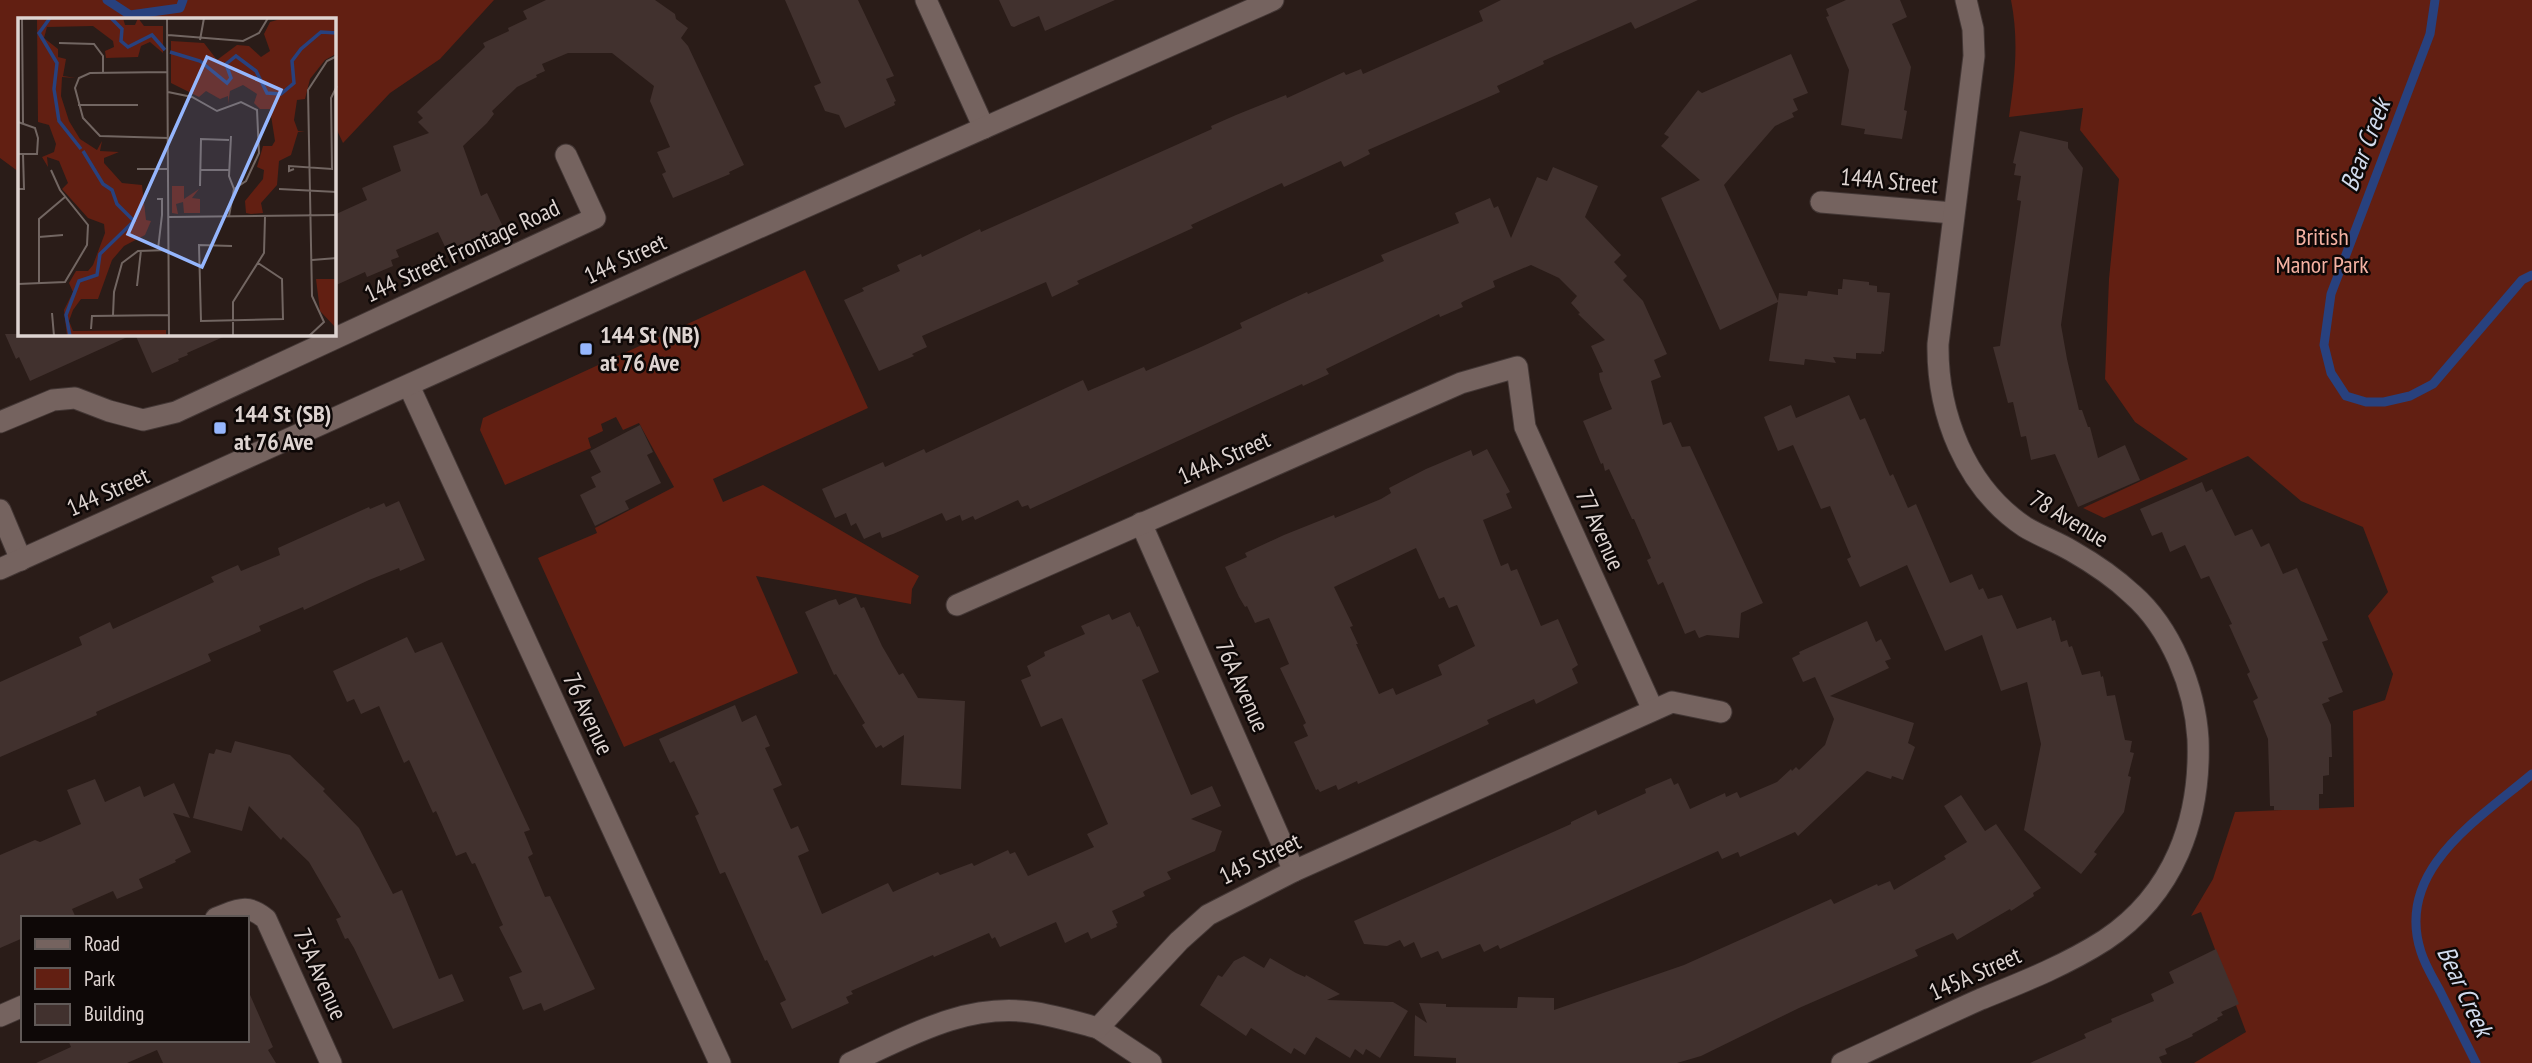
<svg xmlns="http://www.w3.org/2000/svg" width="2532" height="1063" font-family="'PT Sans Narrow',sans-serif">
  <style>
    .green { fill: #621f12 }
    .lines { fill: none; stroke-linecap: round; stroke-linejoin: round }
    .stream { stroke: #28417e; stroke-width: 9 }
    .building { fill: #41312e; fill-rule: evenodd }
    .minor-casing { stroke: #433735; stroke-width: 23 }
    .tertiary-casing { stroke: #433735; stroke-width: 23 }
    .secondary-casing { stroke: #433735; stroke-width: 23 }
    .minor { stroke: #75635f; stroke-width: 21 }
    .tertiary { stroke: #75635f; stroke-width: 21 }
    .secondary { stroke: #75635f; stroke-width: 21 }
    .poi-dot { fill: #95b6fd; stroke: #0e0807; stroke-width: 2.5 }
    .labels { text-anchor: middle; stroke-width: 5; stroke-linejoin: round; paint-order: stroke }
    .street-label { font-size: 24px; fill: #ded4d1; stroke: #0e0807 }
    .park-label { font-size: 24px; fill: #f5b2a3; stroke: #0e0807 }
    .poi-label { font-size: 24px; font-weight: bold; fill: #ded4d1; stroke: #0e0807; text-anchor: start }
    .water-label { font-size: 26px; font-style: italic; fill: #d2dbed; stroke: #0e0807 }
    .inset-river { fill: none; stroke: #28417e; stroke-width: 3.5 }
    .inset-road { fill: none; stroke: #726662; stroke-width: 2 }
    .view { fill: #95b6fd; fill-opacity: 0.15; stroke: #95b6fd; stroke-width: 3.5 }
    .inset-edge { fill: none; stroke: #ded4d1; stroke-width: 3.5 }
  </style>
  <rect width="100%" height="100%" fill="#2a1c18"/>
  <!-- green -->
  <g class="green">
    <path d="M0,0H494L440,59L390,93L343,143L334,124V19H19V172L0,158Z"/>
    <path d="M2011,0H2532V1063H2194L2246,1032L2201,912L2191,916L2213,879L2235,812L2354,807L2353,711L2385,700L2393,674L2368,616L2388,592L2363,527L2301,501L2248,456L2104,518L2083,508L2188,459L2135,422L2105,379L2109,279L2119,179L2080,130L2083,108L2009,117C2015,77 2019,40 2011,0Z"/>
    <path d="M805,270L868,408L713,479L723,502L763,485L919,576L912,589L911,604L756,576L798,673L624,747L538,558L597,533L595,528L674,487L639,423L623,430L616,417L601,424L603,431L588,438L591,448L505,485L480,430L483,418Z"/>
  </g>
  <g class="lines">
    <!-- stream -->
    <g class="stream">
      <path d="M107,0L130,15L180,8L183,0"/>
      <path d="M2435,0L2430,34L2331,294L2324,345L2331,373L2346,396L2366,402H2384L2410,396L2433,384L2522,280L2532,275"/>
      <path d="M2476,1063C2464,1039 2452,1015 2440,991C2433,978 2425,965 2421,952C2394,870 2479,819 2532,774"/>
    </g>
  </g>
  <!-- building -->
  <g class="building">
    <path d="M546,0H655L675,14L676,19L688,28L681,38L688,46L744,165L729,172L730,174L673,198L662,174L666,172L657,152L670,147L650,101L654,86L612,53H568L542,64L545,71L536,75L537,77L517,87L492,111L494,114L487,123L463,146L481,196L487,193L505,231L449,255L438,232L396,250L399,257L391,260L393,266L367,277L365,272L334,286V215L367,200L362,188L401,171L393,146L429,133L418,122L423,118L417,112L485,47L483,43L509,31L508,28L527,19L523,11Z"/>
    <path d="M785,0H858L894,76L886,79L896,101L894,102L895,105L845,128L839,115L825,111L814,86L821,83Z"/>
    <path d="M999,0H1115L1045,31L1039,16L1014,27L1011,26Z"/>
    <path d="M1501,0H1698L1635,29L1631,22L1543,61L1544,64L1497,86L1500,92L1368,150L1370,154L1344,167L1341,161L1284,187L1282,183L1191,225L1193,228L1077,281L1079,284L1052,297L1046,282L922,336L927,347L912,354L914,356L879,371L844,300L864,291L862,288L900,271L897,265L921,254L922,257L980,229L981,232L1212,129L1211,126L1236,115L1286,95L1287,98L1344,72L1346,75L1361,69L1363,74L1483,21L1479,11Z"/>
    <path d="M1846,0H1900L1907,17L1892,24L1911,67L1904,110L1907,111L1902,139L1864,134L1865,129L1841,125L1849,70L1826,17L1829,16L1826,9Z"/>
    <path d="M1791,54L1808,93L1793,99L1798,110L1792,113L1794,117L1775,126L1724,185L1778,301L1779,293L1807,296L1808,291L1838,295V289H1842L1843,279L1869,282V285L1877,286V292L1890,293L1884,352L1882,351L1881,354L1856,353V359L1833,357L1836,363L1805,359L1804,365L1769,361L1778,302L1720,330L1661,198L1700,180L1661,146L1669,137L1664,134L1698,90L1702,93Z"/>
    <path d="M2020,131L2068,142V148L2083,168L2061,325L2067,359L2079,410H2082L2088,427H2090L2098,458L2125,445L2140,480L2078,507L2055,454L2031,460L2026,436L2021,437L2013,402L2008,403L1993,347L2000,346L2021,201L2017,200L2021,176L2014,175L2016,164L2013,163Z"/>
    <path d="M1553,167L1598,186L1585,217L1621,255L1614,262L1627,276L1623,280L1643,301L1667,354L1654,360L1661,377L1651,381L1663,425L1671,422L1682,447L1690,446L1763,603L1741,613L1739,638L1707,635L1699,638L1695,630L1685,634L1663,582L1658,585L1647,560L1651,558L1634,519H1632L1609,469L1605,471L1603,463L1601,464L1583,421L1612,409L1600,380L1599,373L1603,372L1591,346L1605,340L1578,314L1580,313L1571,303L1577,296L1559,278L1531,265L1493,281L1495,287L1464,301L1461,303L1463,307L1440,317L1439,314L1326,369L1329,374L1303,386L1302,384L1030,509L1028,505L1022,507L1018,500L975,520L973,516L962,521L960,515L946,521L942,513L893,534L882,538L880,532L864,539L856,523L851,526L846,513L835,518L822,489L883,462L885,467L924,449L926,453L1083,380L1088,391L1144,367L1146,371L1201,347L1242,328L1240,323L1307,292L1308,294L1384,261L1381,255L1459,223L1455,213L1490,198L1494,208L1498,206L1511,238L1537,177L1547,181Z"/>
    <path d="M5,334H134L30,381L19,357L16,359Z"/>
    <path d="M135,334H230L187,353L188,355L178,359L179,361L152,373Z"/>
    <path d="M1849,395L1860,420L1865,418L1890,476L1893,474L1908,508L1916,504L1950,583L1972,574L1979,590L1983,588L1988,599L2002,595L2017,629L2051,617L2052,621L2055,620L2061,642L2067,640L2069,647L2072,646L2082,675L2100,671L2101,677L2103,676L2107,696L2115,695L2125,740L2132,741L2130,752L2134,753L2128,776L2131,777L2124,812L2094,852L2097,854L2081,874L2024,830L2041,744L2027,682L2001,691L1982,635L1945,651L1907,565L1860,587L1847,559L1851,557L1830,506L1821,509L1793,445L1778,451L1764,417L1791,405L1796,418Z"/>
    <path d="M640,425L653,452L647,455L661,483L625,501L629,509L595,526L580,495L596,487L591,477L601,472L590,451Z"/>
    <path d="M1487,449L1510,492L1506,494L1512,508L1483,520L1501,566L1508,563L1511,571L1517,569L1541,626L1558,619L1578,665L1572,669L1578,683L1536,704L1534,699L1487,720L1489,724L1358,784L1357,781L1338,790L1336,785L1320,792L1318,789L1316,790L1294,742L1308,736L1303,725L1306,723L1280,668L1289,664L1269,618L1255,623L1247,606L1245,607L1239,597L1225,567L1247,557L1245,553L1284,535L1334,515L1335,518L1381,499L1391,493L1389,488L1426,469L1471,450L1473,456ZM1416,548L1439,599L1444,597L1449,608L1457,605L1475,646L1438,665L1442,675L1396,695L1393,688L1379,694L1356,644H1358L1350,627L1353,626L1334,587Z"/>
    <path d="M2202,482L2206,492L2212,489L2235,536L2252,529L2261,547L2269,543L2283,574L2297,568L2328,640L2322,642L2343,692L2328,698L2330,701L2322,704L2331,725L2332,757H2329V775L2323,776V794H2319V810H2274V806H2270L2268,739L2253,701L2258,698L2247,674L2250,672L2229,625L2232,624L2209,576L2201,579L2185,545L2170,552L2162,532L2152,536L2140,509Z"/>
    <path d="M399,501L425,560L400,571L399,568L369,580L304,610L303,607L259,626L261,631L208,654L211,661L96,712L97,715L0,757V682L82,645L79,637L110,622L113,629L214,582L211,577L238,565L241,571L280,555L278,548L369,507L370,509L384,503L386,507Z"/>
    <path d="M856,597L861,608L864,607L882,646L899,675L903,673L918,698L965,701L961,789L901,785L904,735L883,748L881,745L876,748L862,725L865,723L836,674L834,675L805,612L829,601L836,599L839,605Z"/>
    <path d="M1130,612L1137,627L1139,626L1159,672L1142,680L1191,795L1212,786L1221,806L1191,819L1222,831L1215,851L1167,872L1171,879L1146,890L1143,892L1145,896L1112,911L1118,923L1116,924L1117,927L1091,939L1088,932L1065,943L1056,922L1000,947L995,937L992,939L989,933L934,957L933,955L851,991L853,994L846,997L849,1003L792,1029L780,1003L786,1000L767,960L765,961L725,872L720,874L695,816L699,814L674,761L670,763L659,739L735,705L742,722L756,715L770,746L765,748L782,785L773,789L791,829L798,826L809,851L798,856L822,914L888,883L893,892L938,872L940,875L972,863L974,866L1008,850L1010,854L1015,852L1028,876L1094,847L1087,834L1108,824L1062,718L1041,727L1021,680L1031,676L1027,666L1045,656L1044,652L1085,634L1081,626L1109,614L1112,620Z"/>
    <path d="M1867,621L1876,642L1881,639L1891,659L1885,661L1889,668L1830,696L1914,723L1908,743L1915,747L1903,780L1892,776L1891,779L1867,771L1798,836L1795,832L1740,857L1738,852L1722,859L1718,851L1500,949L1498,945L1484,952L1480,944L1442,959L1438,951L1421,958L1414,942L1404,947L1400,940L1387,946L1364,944L1354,921L1571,824V822L1596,810L1598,815L1646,793L1645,789L1671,778L1674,785L1678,783L1690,809L1725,793L1726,797L1737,792L1740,798L1777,782L1791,769L1792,771L1796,767L1799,770L1825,745L1834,719L1815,677L1803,682L1792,658L1800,654L1799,652Z"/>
    <path d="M407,637L415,653L442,642L530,830L524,832L533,854L528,857L545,897L550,896L595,989L544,1011L541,1003L523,1010L509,977L522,972L499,927L503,925L475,863L472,864L466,852L456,856L436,811L433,813L409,760L404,763L379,706L361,714L354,699L347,702L333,671Z"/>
    <path d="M235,741L290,755L325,789L323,791L359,828L393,894L402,890L439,979L452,974L464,1001L393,1029L354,948L348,938L345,939L336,919L341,917L309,862L283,837L281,840L249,806L242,831L193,818L209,753L214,754L216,749L231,753Z"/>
    <path d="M95,779L105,802L140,786L144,797L174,783L190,818L173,813L191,852L175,860L176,862L139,879L143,888L117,899L113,891L72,909L76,918H23V938L0,948V855L35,840L40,842L81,824L67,790Z"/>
    <path d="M1961,795L1985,831L1996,824L2041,888L2033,893L2034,896L2011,911L2010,909L1957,940L1953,933L1915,950L1918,956L1799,1008L1701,1056L1677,1063H1456V1058L1414,1056L1415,1015L1427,1023L1419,1003L1446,1004V1007L1517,1008L1518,997L1554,998V1010L1684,965L1831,899L1834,904L1877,884L1878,886L1890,881L1894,890L1946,859L1944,856L1967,842L1944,806Z"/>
    <path d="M2216,949L2239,1004L2221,1012L2223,1015L2217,1018L2218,1020L2192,1034L2193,1036L2165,1049L2167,1054L2159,1057L2162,1063H2030L2086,1038L2084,1034L2112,1022L2111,1019L2154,1001L2151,994L2174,983L2169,972Z"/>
    <path d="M1244,956L1264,968L1270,958L1296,973L1305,977L1306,975L1340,994L1327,1000L1393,1002L1408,1011L1380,1058L1366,1049L1363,1055L1355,1049L1350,1058L1316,1037L1305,1055L1294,1048L1291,1054L1251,1028L1246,1036L1200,1005L1218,975L1222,977L1234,961Z"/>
    <path d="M247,988L273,1047L268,1050L276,1063H163L157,1050L127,1063H36L71,1047L68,1040H247Z"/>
  </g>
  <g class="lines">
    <!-- minor casing -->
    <g class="minor-casing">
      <g id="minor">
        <path d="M926,0L984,128"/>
        <path d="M1821,202L1953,213"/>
        <path d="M0,422L53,400L75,398L109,411L143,420L176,412L595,218L566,155"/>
        <path d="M0,510L21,560"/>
        <path d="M1141,523L1294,871"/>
        <path d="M957,605L1461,383L1517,367L1525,427L1653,710"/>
        <path d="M216,918C238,910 247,903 266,919L331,1063"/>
        <path d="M0,1016L23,1006"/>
        <path d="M1098,1028L1151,1063"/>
        <path d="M850,1063C907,1037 965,1003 1030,1012C1053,1015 1076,1022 1098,1028L1179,941L1208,915L1294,871L1672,702L1721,712"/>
        <path d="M1842,1063C1888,1042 1934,1020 1981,999C2023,982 2066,965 2105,940C2174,894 2201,820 2198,739C2195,688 2171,628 2132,594C2114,577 2093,563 2072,551C2057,542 2040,536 2025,527C1965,487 1937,413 1938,344L1974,56L1973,29L1966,0"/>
      </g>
    </g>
    <!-- tertiary casing -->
    <g class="tertiary-casing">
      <path id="tertiary" d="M409,386L720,1063"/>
    </g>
    <!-- secondary casing -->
    <g class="secondary-casing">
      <path id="secondary" d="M0,569L681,262L1273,0"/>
    </g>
    <!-- minor -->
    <use href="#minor" class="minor"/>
    <!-- tertiary -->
    <use href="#tertiary" class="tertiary"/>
    <!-- secondary -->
    <use href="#secondary" class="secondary"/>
  </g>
  <!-- markers -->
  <g class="poi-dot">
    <rect x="579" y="342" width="14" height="14" rx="3.5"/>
    <rect x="213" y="421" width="14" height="14" rx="3.5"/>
  </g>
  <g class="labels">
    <!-- street labels -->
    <g class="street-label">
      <text transform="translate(1889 181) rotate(5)" y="8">144A Street</text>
      <text transform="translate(462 251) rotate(-25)" y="8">144 Street Frontage Road</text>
      <text transform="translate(625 259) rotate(-25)" y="8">144 Street</text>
      <text transform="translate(1224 458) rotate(-24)" y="8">144A Street</text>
      <text transform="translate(108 492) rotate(-24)" y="8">144 Street</text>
      <text transform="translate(2069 519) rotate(31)" y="8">78 Avenue</text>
      <text transform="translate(1600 530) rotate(66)" y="8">77 Avenue</text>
      <text transform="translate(1242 686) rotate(66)" y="8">76A Avenue</text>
      <text transform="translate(588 714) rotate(65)" y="8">76 Avenue</text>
      <text transform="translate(1260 859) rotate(-26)" y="8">145 Street</text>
      <text transform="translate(320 974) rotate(66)" y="8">75A Avenue</text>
      <text transform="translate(1975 974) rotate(-24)" y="8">145A Street</text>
    </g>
    <!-- park labels -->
    <g class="park-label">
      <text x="2322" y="245">British<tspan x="2322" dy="28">Manor Park</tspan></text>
    </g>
    <!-- poi labels -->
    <g class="poi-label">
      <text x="600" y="343">144 St (NB)<tspan x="600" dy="28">at 76 Ave</tspan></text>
      <text x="234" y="422">144 St (SB)<tspan x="234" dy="28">at 76 Ave</tspan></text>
    </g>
    <!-- water labels -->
    <g class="water-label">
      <text transform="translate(2365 145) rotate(-69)" y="9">Bear Creek</text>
      <text transform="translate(2465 991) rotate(65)" y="9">Bear Creek</text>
    </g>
  </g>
  <!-- overview -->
  <g transform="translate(18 18)">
    <rect width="318" height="318" fill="#2a1c18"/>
    <path d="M19,0H105L107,7H117L120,0L126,8H145V35L132,24L123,28L120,39L88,40L87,33L96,29L95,23L75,8L29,9L26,20L40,31V39L48,41L45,58L58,60L44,59L43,78L51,103L62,121L79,132L84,123L82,133L101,134L86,140V145L104,165L124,167L128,202L133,203L127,217L106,228L94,242L80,281H63L55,292L51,303L55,313L148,312V318H49L46,292L55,274L51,265L58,253H70L75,247L87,215L86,206L70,200L44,171L50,165L41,143L29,139L30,149L24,139L36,134L38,126L31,107L20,104ZM266,0H318V36L307,42L292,61L287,81L279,82L276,102L280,113L287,114H280L273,137L261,143L259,167L243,185L245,195L233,196L228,195L227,183L245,161L246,152L239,149L245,128H254L257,123L252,91H242L236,85L239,76L225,67L212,73L210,86V78L202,81L188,73L181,79L153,65V23L186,25L199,42L219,27L231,28L243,39L252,33L246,16L252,4ZM154,168H166V181L181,171L174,180L182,181V195H166L165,184L158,186L160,196L154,195ZM298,261H318V310L302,293Z" fill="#621f12"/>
    <path class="inset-river" d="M32,0L21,15L39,45L36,71L41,103L63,131M93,0L104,11L103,23L110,29L134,17L147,32M152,34L182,43L209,65L213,60L208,46L218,38L238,53L249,75L263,76L276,65L274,43L283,31L303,14L319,15M52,318L48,297L61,263L79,257L82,236L116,203L99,186L94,172L85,166L65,133"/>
    <path class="inset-road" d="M4,0L5,105M149,0L151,318M150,17L225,23L241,15L250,0M182,22L186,0M41,25L76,26L85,38V55M149,54L72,55L61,60L57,70L65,100L82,118L150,120M150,74L174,79L199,93L223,84L239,92L241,135L228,163L216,171M60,87H120M0,104L17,110L20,120L19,136H0M119,151H150M276,151L271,153V148L314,151L313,80L319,68M182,152H211M182,168L183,121L211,122M0,171H6L5,136M261,171L319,174M139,181H144V197L140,231M211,198L216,171L211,158L213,118M151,199L319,197M21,219L45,217M214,228L181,227L183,303L265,301L264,261L240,245M294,242L319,240M21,265V201L47,179M0,266L47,264L69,227L70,207L42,172L33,152M119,268L123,232M34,295L36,318M95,297L96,274L104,245L120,233L150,232M73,311L74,298L151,297M215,318V284L246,235L247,199M291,318L306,304L294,278L290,72L309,43L319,38"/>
    <path class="view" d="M189,39L263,72L184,249L110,216Z"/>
    <rect width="318" height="318" class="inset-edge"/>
  </g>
  <!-- legend -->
  <rect x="21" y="916" width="228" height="126" fill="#0e0807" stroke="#615a58" stroke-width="2"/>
  <rect x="35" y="939" width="35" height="10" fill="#75635f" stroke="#615a58" stroke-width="2"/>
  <text x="84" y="951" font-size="21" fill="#ded4d1">Road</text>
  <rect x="35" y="968" width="35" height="21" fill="#621f12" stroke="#615a58" stroke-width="2"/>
  <text x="84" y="986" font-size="21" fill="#ded4d1">Park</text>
  <rect x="35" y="1004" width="35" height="21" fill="#41312e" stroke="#615a58" stroke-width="2"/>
  <text x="84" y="1021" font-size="21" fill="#ded4d1">Building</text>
</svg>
